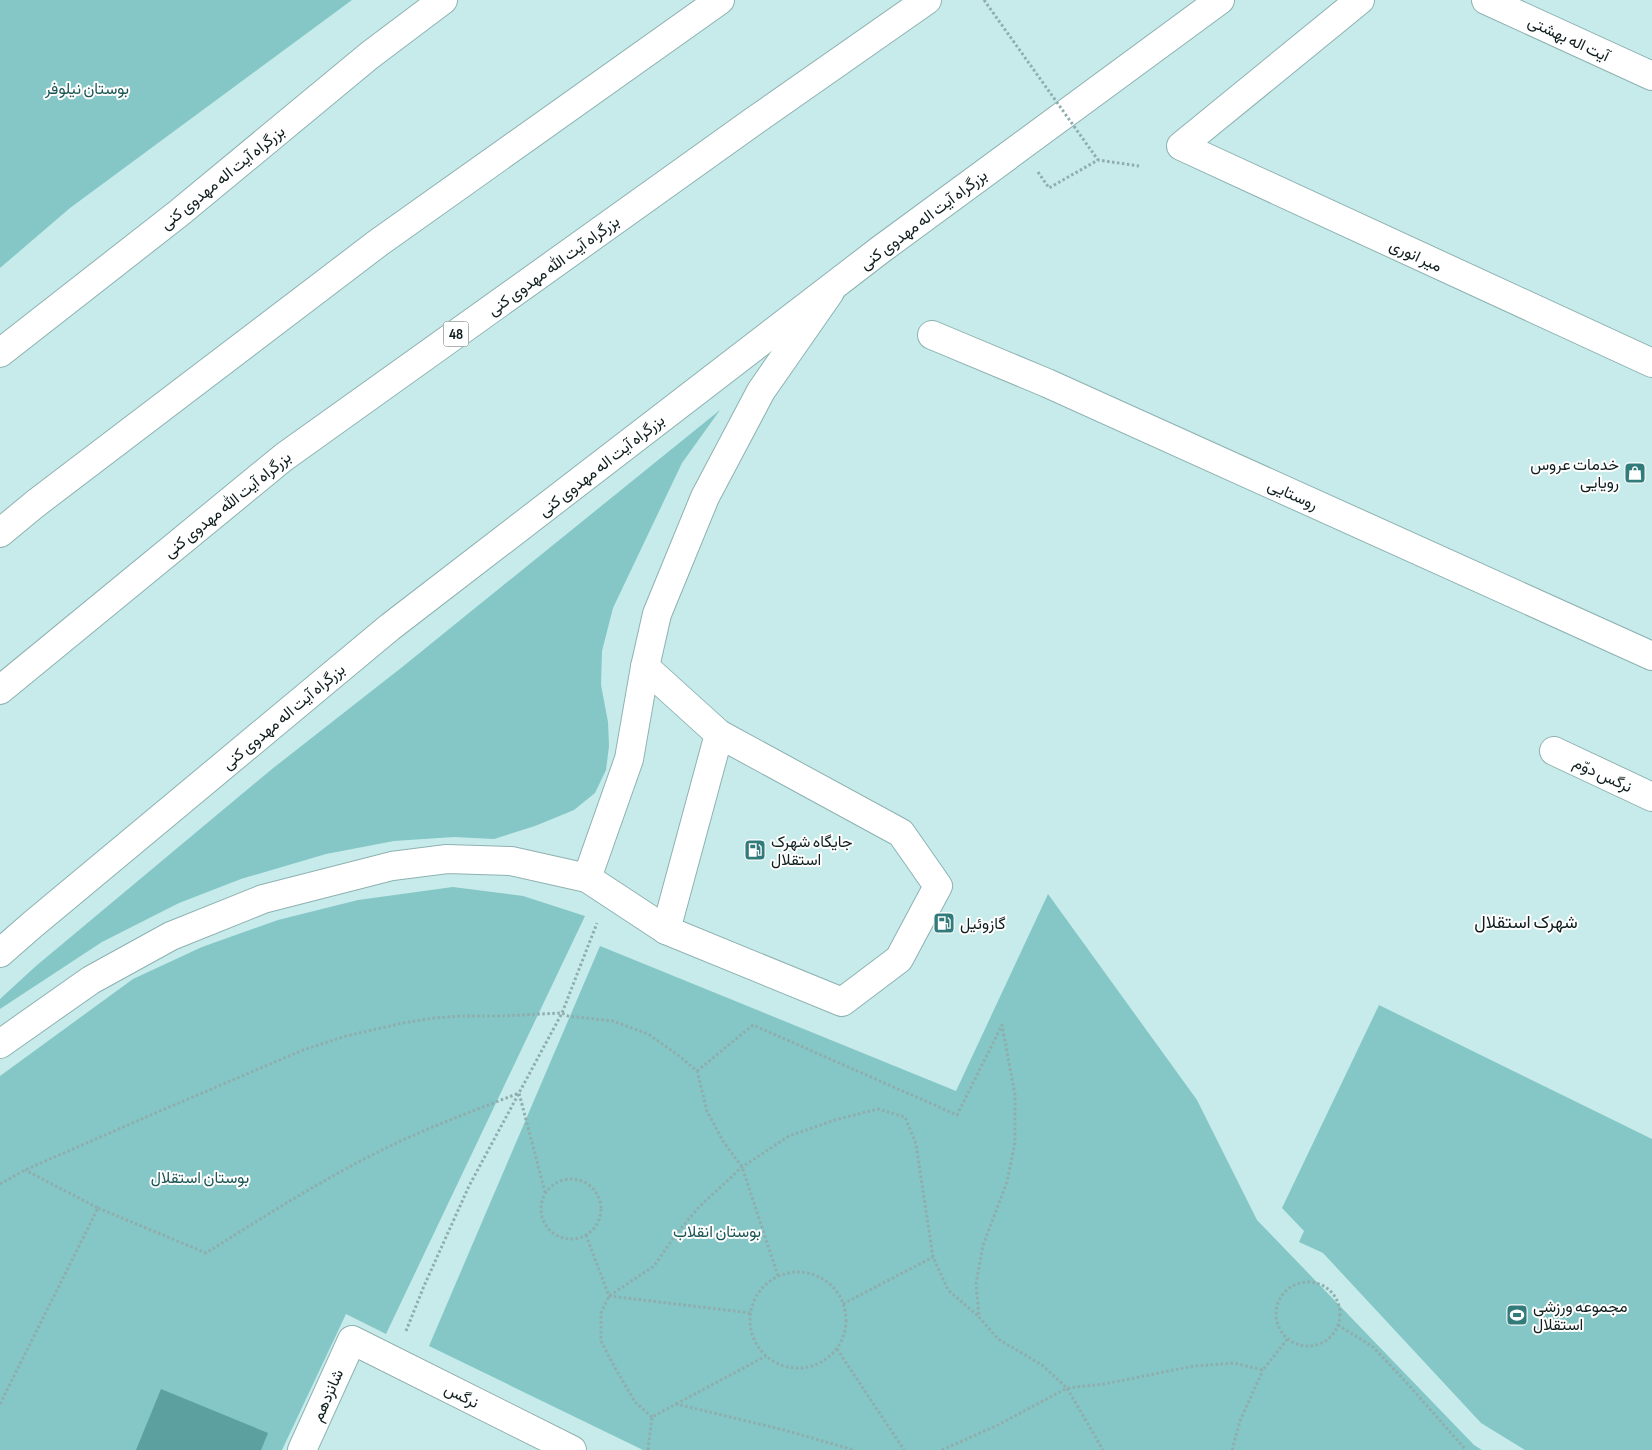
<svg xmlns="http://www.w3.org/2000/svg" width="1652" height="1450" font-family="'Sofia Sans Condensed',Vazirmatn,sans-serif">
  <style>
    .green { fill: #84c7c6 }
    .water { fill: #5da0a0 }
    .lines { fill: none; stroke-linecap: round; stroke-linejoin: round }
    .minor-casing { stroke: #8eb1b1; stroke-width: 30 }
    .major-casing { stroke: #8eb1b1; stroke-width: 30 }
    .highway-casing { stroke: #8eb1b1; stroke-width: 30 }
    .path { stroke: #90adad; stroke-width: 3; stroke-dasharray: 2.5 2.5; stroke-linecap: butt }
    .minor { stroke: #fff; stroke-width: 28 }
    .major { stroke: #fff; stroke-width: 28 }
    .highway { stroke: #fff; stroke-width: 28 }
    .path-bridge { stroke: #90adad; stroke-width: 3; stroke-dasharray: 2.5 2.5; stroke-linecap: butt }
    .labels { text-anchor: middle; stroke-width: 4; stroke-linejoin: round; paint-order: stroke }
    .shield { fill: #fff; stroke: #586262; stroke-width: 1 }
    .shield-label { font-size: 15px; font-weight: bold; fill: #101e1e }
    .street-label { font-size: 16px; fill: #101e1e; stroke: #fff }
    .park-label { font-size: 16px; fill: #1a5554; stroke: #fff }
    .poi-label { font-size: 16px; fill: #101e1e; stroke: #fff; text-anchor: start }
    .neighbourhood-label { font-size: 18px; fill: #101e1e; stroke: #fff }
  </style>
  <rect width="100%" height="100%" fill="#c7ebeb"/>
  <!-- green -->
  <g class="green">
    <path d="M0,0H352L70,208L0,268Z"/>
    <path d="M720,410L682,463L613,608L602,651L601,685L608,722L609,746L606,770L595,793L574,810L535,826L494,839L454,837L394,841L326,854L241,879L179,903L102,942L0,1009V999L36,966L272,769L401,668Z"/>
    <path d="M453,887L523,896L585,916L386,1334L346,1314L282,1450H0V1076L133,979L202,947L278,920L358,900Z"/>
    <path d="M1048,894L1197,1100L1257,1220L1474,1445L1482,1450H643L429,1346L600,946L956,1091Z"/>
    <path d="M1379,1005L1652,1139V1450H1525L1481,1423L1323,1253L1299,1242L1304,1231L1282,1208Z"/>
  </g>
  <!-- water -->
  <path class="water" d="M161,1389L268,1433L261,1450H136Z"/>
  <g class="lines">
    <!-- minor casing -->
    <g class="minor-casing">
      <g id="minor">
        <path d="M1360,0L1181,146L1652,363"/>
        <path d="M1486,0L1652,76"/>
        <path d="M932,335L1047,383L1652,656"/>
        <path d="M1554,751L1652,797"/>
        <path d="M587,878L666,930L842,1002L899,959L938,886L901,833L719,734L645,667"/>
        <path d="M666,930L719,734"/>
        <path d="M0,1044L91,980L171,936L263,899L392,866L447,859L511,861L587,878L629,759L645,667L657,614L705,497L761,391L830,292"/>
        <path d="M302,1450L352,1340L572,1450"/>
      </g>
    </g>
    <!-- major casing -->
    <g class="major-casing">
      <g id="major">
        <path d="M0,353L179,213L370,55L443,0"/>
        <path d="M0,953L32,925L390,627L880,250L1220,0"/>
      </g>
    </g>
    <!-- highway casing -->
    <g class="highway-casing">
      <g id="highway">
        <path d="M0,533L35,504L378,243L720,0"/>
        <path d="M0,690L284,457L754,121L927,0"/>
      </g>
    </g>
    <!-- path -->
    <g class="path">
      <path d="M1038,172L1049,188L1098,160L1139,166"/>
      <path d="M697,1071L753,1025L957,1115L1002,1025L1015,1095V1142L1007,1182L983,1245L976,1284L979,1317L998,1339L1042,1365L1067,1388L1104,1384L1194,1366L1234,1363L1263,1370L1288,1338"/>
      <circle cx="571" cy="1209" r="30"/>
      <path d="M0,1184L25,1170L167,1108L303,1050L346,1036L403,1023L434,1018L461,1016H500L562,1013L568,1016L613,1021L648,1034L678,1055L697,1071L707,1111L723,1141L742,1167L778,1276"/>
      <path d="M98,1208L206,1253C262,1218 318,1182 378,1152C423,1129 471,1112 519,1093L545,1192"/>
      <path d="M586,1235L609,1296L751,1313"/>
      <circle cx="798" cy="1320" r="48"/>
      <circle cx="1308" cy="1314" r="32"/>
      <path d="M843,1304L933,1257"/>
      <path d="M1338,1325L1373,1347L1406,1382L1466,1450"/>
      <path d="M406,1331L424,1286L469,1186L562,1013L597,923"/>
      <path d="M837,1349L904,1450"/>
      <path d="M0,1404L98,1208L25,1170"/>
      <path d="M676,1404L766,1356"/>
      <path d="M652,1417L635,1402L614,1366L601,1341V1313L609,1296L654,1266L677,1233L699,1207L742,1167L789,1136L835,1120L878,1109L905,1117L916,1144L933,1257L948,1290L978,1316"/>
      <path d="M648,1450L652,1417L676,1404L784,1430L854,1450"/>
      <path d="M942,1450L998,1425L1067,1388L1103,1450"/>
      <path d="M1232,1450L1240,1421L1263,1370"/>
    </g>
    <!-- minor -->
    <use href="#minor" class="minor"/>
    <!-- major -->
    <use href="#major" class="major"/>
    <!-- highway -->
    <use href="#highway" class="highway"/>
    <!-- path-bridge -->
    <path class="path-bridge" d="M984,0L1098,160"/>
  </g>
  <!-- icons -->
  <defs>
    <g id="shop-square" transform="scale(1.125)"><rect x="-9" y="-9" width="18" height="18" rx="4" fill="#317b7a" stroke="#fff"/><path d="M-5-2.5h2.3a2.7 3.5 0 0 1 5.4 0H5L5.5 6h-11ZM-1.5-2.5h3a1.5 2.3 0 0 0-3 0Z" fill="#fff"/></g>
    <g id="fuel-square" transform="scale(1.125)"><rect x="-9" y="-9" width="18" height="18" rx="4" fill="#317b7a" stroke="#fff"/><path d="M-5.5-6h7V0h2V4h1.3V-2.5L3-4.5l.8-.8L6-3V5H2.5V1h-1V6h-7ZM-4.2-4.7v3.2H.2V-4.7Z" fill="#fff"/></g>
    <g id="stadium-square" transform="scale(1.125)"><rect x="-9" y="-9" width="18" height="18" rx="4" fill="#317b7a" stroke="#fff"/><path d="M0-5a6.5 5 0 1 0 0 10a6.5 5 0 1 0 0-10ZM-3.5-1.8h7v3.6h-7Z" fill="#fff"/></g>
  </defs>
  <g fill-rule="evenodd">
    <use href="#shop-square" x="1635" y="473"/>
    <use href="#fuel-square" x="755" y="850"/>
    <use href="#fuel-square" x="944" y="923"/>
    <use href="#stadium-square" x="1517" y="1315"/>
  </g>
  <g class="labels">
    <!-- shield labels -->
    <rect class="shield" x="443.5" y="321.5" width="25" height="25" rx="4"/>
    <g class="shield-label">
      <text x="456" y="339">48</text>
    </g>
    <!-- street labels -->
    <g class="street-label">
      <text transform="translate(1569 38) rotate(25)" y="6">آیت اله بهشتی</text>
      <text transform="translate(222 177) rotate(-39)" y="6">بزرگراه آیت اله مهدوی کنی</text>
      <text transform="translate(923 219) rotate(-37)" y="6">بزرگراه آیت اله مهدوی کنی</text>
      <text transform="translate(1416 255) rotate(25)" y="6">میر انوری</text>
      <text transform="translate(553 265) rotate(-36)" y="6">بزرگراه آیت الله مهدوی کنی</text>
      <text transform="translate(601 465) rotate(-38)" y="6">بزرگراه آیت اله مهدوی کنی</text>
      <text transform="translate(1293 494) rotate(24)" y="6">روستایی</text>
      <text transform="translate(227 504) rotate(-39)" y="6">بزرگراه آیت الله مهدوی کنی</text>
      <text transform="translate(283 716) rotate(-40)" y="6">بزرگراه آیت اله مهدوی کنی</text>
      <text transform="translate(1603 774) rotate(25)" y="6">نرگس دوّم</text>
      <text transform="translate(327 1395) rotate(-66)" y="6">شانزدهم</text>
      <text transform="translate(462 1395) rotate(27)" y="6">نرگس</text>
    </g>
    <!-- park labels -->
    <g class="park-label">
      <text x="87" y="94">بوستان نیلوفر</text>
      <text x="200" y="1183">بوستان استقلال</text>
      <text x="717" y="1237">بوستان انقلاب</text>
    </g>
    <!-- poi labels -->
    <g class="poi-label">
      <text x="1619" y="470" text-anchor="end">خدمات عروس<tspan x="1619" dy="18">رویایی</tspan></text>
      <text x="771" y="847">جایگاه شهرک<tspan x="771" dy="18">استقلال</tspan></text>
      <text x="960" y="929">گازوئیل</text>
      <text x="1533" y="1312">مجموعه ورزشی<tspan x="1533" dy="18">استقلال</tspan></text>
    </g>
    <!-- neighbourhood labels -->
    <g class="neighbourhood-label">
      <text x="1526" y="928">شهرک استقلال</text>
    </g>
  </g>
</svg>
